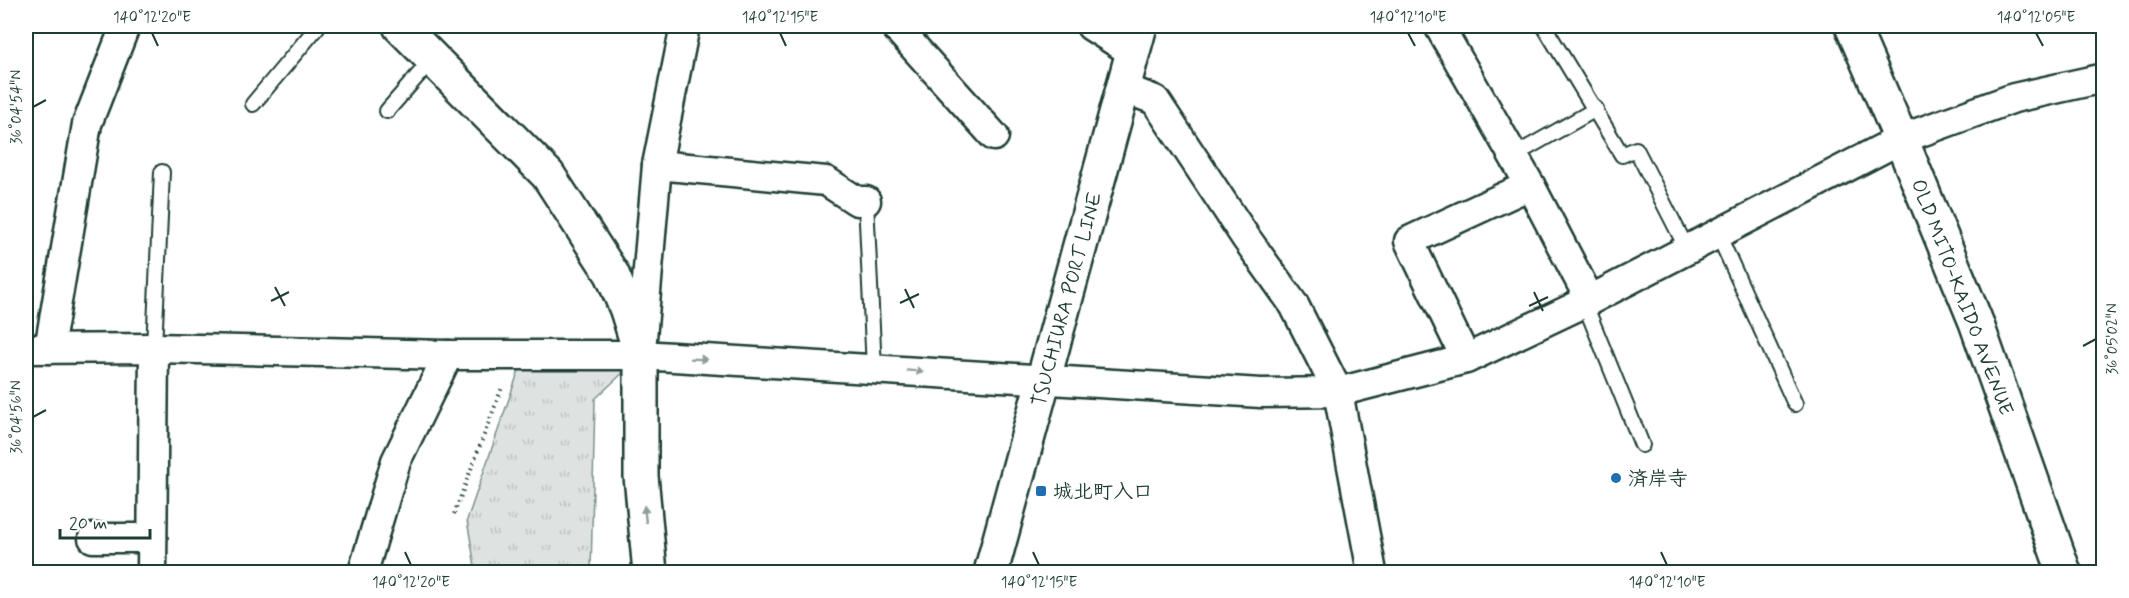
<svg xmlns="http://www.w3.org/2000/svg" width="2129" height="598" font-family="Mynerve,'Klee One',sans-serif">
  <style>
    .park { fill: url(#park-tufts); stroke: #7e908b; stroke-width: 1.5 }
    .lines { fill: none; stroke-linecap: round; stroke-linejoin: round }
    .lane-casing { stroke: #1f3d34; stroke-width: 18 }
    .street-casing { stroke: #1f3d34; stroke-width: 33 }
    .secondary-casing { stroke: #1f3d34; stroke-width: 38 }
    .path { stroke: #1f3d34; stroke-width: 4; stroke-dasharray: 1.5 4.5; stroke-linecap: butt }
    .lane { stroke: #fff; stroke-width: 14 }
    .street { stroke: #fff; stroke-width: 28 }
    .secondary { stroke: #fff; stroke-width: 33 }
    .oneway { fill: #8f9e9a }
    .ticks { fill: none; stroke: #1f3d34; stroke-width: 2 }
    .poi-dot { fill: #1f6fb2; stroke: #fff; stroke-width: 2 }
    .labels { text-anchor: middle; stroke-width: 4.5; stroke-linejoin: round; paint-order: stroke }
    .street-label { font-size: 20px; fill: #1f3d34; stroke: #fff }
    .poi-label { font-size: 20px; font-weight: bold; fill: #1f3d34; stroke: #fff; text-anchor: start }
    .neatline { fill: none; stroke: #1f3d34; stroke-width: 2 }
    .ticks-label { font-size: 15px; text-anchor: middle; fill: #1f3d34 }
  </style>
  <defs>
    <pattern id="park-tufts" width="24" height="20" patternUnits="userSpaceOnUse" patternTransform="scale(1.5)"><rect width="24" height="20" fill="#dee3e2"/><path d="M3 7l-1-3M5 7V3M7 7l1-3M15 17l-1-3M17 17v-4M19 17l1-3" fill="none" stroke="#bec4c2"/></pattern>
  </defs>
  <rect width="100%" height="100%" fill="#fff"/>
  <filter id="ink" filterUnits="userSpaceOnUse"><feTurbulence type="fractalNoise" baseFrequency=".0167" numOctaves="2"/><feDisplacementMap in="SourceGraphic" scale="12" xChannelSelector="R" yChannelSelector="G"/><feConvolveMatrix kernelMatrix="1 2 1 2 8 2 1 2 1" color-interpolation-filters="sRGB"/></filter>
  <g filter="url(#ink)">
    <!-- park -->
    <path class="park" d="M520,367L627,369L595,399L591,572H476L467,520Z"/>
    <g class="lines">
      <!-- lane casing -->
      <g class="lane-casing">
        <g id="lane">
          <path d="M1544,26L1622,155L1636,149L1687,249"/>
          <path d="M253,104L318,26"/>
          <path d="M387,111L433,58"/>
          <path d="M1513,156L1596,109"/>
          <path d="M866,201L874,369"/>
          <path d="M1718,234L1795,404"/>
          <path d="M1584,302L1642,445"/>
          <path d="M154,348L162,172"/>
        </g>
      </g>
      <!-- street casing -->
      <g class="street-casing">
        <g id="street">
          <path d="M895,26L994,136"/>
          <path d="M1091,26L1132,52"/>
          <path d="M1439,26L1530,185L1590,300"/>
          <path d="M1123,88L1155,100L1246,238L1294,305L1338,392L1372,572"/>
          <path d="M657,165L826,181L857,201H866"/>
          <path d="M26,349L154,348L448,355H641L1261,393L1338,392L1466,359L1590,300L1901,139L2014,98L2104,78"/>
          <path d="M49,349L87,124L124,29"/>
          <path d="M641,350L657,165L685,26"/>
          <path d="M1466,359L1409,241L1530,185"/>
          <path d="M93,538H152"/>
          <path d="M152,572L154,348"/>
          <path d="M363,572L396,461L448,355"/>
        </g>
      </g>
      <!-- secondary casing -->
      <g class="secondary-casing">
        <g id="secondary">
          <path d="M400,26L548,175L612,274L627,310L641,355V476L650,572"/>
          <path d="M1852,26L1901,139L1976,322L2064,572"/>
          <path d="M991,572L1140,26"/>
        </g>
      </g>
      <!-- path -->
      <path class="path" d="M454,514L503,385"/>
      <!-- lane -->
      <use href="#lane" class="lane"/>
      <!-- street -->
      <use href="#street" class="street"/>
      <!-- secondary -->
      <use href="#secondary" class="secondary"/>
    </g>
    <!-- one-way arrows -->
    <defs><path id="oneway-solid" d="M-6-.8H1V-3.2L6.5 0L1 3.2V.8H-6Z" transform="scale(1.5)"/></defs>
    <g class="oneway">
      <use href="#oneway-solid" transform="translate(699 359) rotate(3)"/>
      <use href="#oneway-solid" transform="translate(915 371) rotate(4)"/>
      <use href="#oneway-solid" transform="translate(645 514) rotate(-96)"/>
    </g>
  </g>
  <!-- ticks -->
  <path class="ticks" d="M152,33L158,46M780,33L786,46M1408,33L1415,46M2036,33L2043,46M33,107L46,100M275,287L285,306M905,289L914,308M1534,292L1543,311M271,301L289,292M900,303L919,294M1529,306L1548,297M2083,346L2096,339M33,417L46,410M405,552L411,565M1033,552L1039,565M1661,552L1667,565"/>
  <!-- markers -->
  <g class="poi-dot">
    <circle cx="1616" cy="478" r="6"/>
    <rect x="1035" y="485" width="12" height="12" rx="3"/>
  </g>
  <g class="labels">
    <!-- street labels -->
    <g class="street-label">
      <text transform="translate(1963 297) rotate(69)" y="7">OLD MITO-KAIDO AVENUE</text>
      <text transform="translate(1066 299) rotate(-75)" y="7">TSUCHIURA PORT LINE</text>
    </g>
    <!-- poi labels -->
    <g class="poi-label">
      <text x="1628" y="485">済岸寺</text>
      <text x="1053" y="498">城北町入口</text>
    </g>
  </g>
  <!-- margin -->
  <rect width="2129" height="598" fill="none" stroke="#fff" stroke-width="66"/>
  <!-- scale -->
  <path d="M60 529v9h90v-9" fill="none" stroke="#1f3d34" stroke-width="3"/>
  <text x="69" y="529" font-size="18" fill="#1f3d34" stroke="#ffffff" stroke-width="4.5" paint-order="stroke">20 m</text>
  <rect x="33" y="33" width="2063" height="532" class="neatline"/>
  <g class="ticks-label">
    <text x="152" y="22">140°12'20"E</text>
    <text x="780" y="22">140°12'15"E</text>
    <text x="1408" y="22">140°12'10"E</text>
    <text x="2036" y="22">140°12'05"E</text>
    <text transform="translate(16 107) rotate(-90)" y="5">36°04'54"N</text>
    <text transform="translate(2112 339) rotate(-90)" y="5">36°05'02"N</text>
    <text transform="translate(16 417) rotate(-90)" y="5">36°04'56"N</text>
    <text x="411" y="587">140°12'20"E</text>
    <text x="1039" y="587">140°12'15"E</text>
    <text x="1667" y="587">140°12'10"E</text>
  </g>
</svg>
